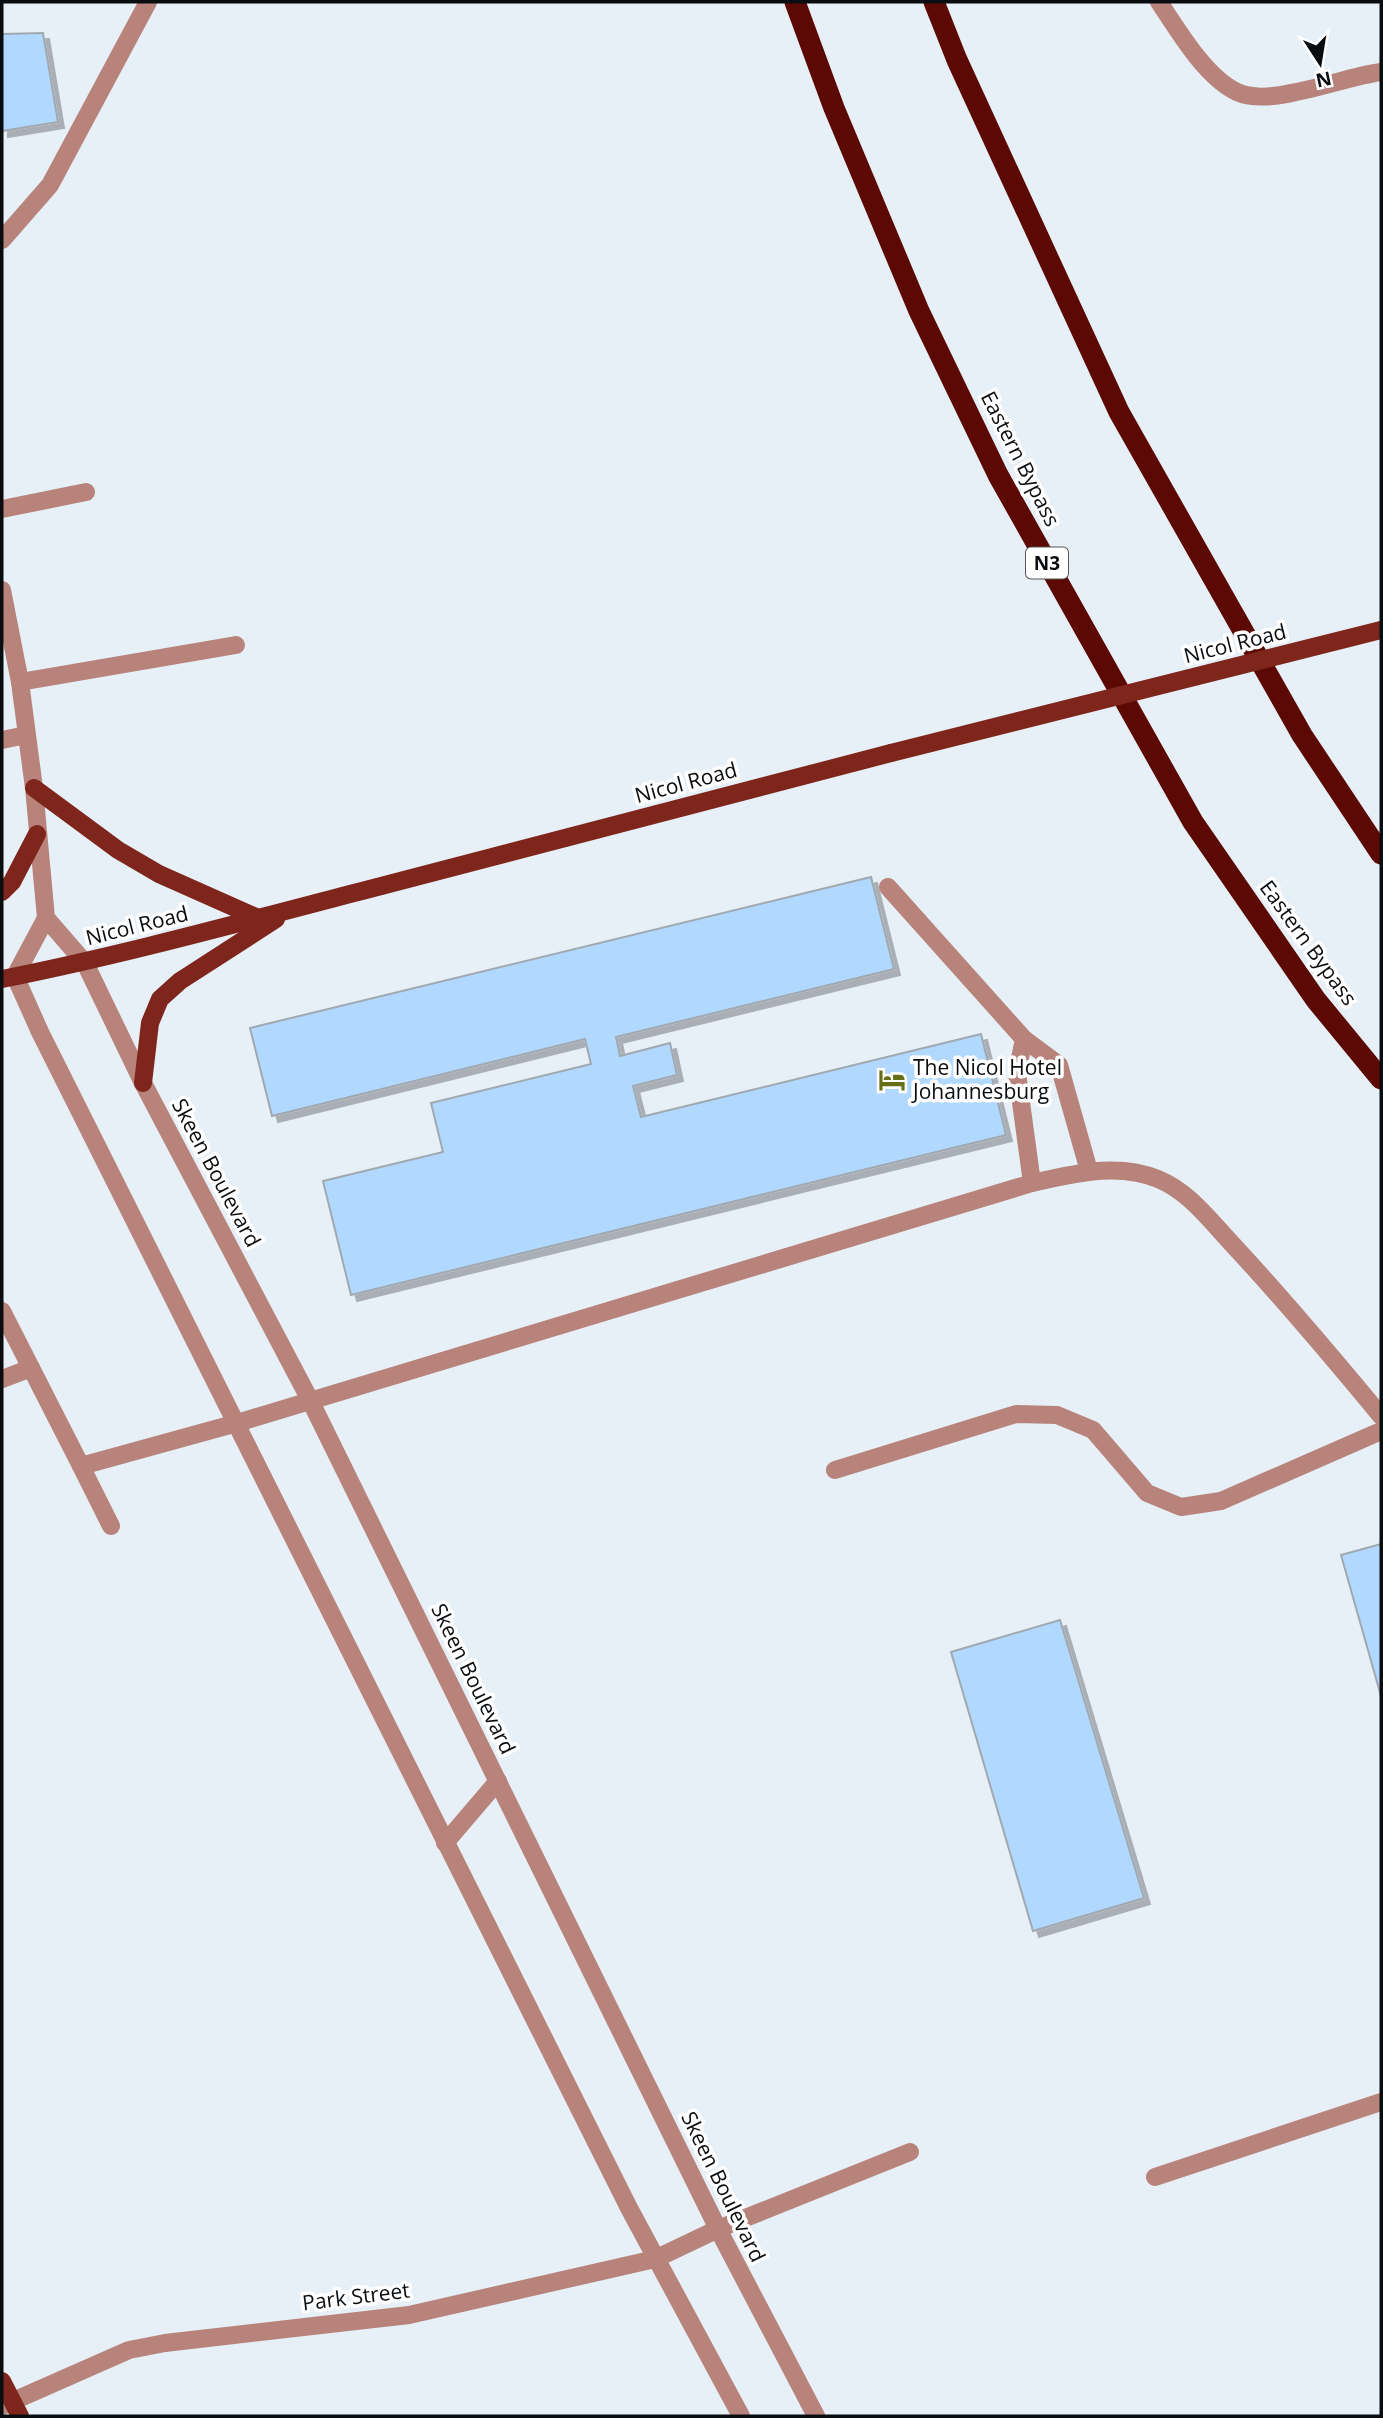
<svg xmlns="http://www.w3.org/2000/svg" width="1383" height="2418" font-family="'Open Sans',sans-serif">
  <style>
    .building { fill: #b1d8ff; stroke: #a0a8b0; stroke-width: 2; filter: url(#shadow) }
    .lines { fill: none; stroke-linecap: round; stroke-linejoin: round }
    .minor { stroke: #b7837a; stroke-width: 18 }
    .major { stroke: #7e261b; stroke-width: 18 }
    .highway { stroke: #5c0903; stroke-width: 21 }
    .major-bridge { stroke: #7e261b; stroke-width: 18 }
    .labels { text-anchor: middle; stroke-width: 7; stroke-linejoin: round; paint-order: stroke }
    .shield { fill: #fff; stroke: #545658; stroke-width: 2 }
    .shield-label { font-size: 19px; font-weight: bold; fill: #0a0d10 }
    .street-label { font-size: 21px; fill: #0a0d10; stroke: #fff }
    .poi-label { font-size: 21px; fill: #0a0d10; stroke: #fff; text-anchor: start }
  </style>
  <defs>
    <filter id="shadow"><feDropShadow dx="6" dy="6" stdDeviation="0" flood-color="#0004"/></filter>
  </defs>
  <rect width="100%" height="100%" fill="#e7eff7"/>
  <!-- building -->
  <g class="building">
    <path d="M43,33L58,122L2,131V34Z"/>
    <path d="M871,877L894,969L616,1037L620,1056L670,1043L677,1075L633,1086L641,1117L981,1034L1006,1135L351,1295L323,1181L443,1152L431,1103L591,1064L585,1039L272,1116L250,1028Z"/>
    <path d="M1381,1544V1696L1341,1555Z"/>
    <path d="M1060,1620L1144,1898L1033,1931L951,1652Z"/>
  </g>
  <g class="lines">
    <!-- minor -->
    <g class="minor">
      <path d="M1159,2C1178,30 1205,77 1237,92C1254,100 1279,96 1296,92C1325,87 1352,76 1381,72"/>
      <path d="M2,240L50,185L148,2"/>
      <path d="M2,509L86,492"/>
      <path d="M2,590L20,682L34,788L46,918L85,963L143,1083L310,1400L718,2229L816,2416"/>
      <path d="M20,682L236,645"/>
      <path d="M2,740L26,735"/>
      <path d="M888,887L1024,1039L1059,1065L1089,1171"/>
      <path d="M46,918L15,976L40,1032L629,2208L741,2416"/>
      <path d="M1024,1039L1017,1073L1032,1183"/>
      <path d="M2,1311L81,1466L237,1423L1032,1183C1074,1174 1117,1162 1158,1179C1190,1192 1211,1222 1234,1246C1285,1301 1333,1358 1381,1416"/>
      <path d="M2,1379L31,1368"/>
      <path d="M81,1466L111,1526"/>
      <path d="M835,1470L1016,1414L1057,1415L1093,1430L1147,1493L1181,1507L1221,1501L1381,1431"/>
      <path d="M445,1843L498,1781"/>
      <path d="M1155,2177L1381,2102"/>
      <path d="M2,2406L129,2350L165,2343L409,2315L655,2259L718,2229L910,2152"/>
    </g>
    <!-- major -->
    <g class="major">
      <path d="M34,788L118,850L159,874L258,918"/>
      <path d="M2,892L12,882L37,834"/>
      <path d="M2,979C123,955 242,922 362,891C538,845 714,799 891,753"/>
      <path d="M143,1083L150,1023L160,999L180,981L276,919"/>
      <path d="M2,2381L20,2416"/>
    </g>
    <!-- highway -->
    <g class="highway">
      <path d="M795,2L834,108L919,311L998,475L1193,822L1316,1000L1381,1079"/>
      <path d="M934,2L957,60L1119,412L1302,735L1381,854"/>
    </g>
    <!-- major-bridge -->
    <path class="major-bridge" d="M891,753L1381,630"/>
  </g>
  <!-- icons -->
  <defs>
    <g id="hotel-bare" transform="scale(2.1)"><path d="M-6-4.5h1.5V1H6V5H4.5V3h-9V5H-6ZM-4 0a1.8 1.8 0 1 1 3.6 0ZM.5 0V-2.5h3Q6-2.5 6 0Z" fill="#676f16" stroke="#fff" stroke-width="2.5" paint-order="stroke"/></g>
  </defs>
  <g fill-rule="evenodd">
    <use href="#hotel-bare" x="892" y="1080"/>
  </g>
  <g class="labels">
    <!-- shield labels -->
    <rect class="shield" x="1026" y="547.5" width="42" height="31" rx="5"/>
    <g class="shield-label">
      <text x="1047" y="570">N3</text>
    </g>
    <!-- street labels -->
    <g class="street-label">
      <text transform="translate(1020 459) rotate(63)" y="7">Eastern Bypass</text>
      <text transform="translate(1235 644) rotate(-14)" y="7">Nicol Road</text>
      <text transform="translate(686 783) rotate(-15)" y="7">Nicol Road</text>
      <text transform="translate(137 926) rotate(-14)" y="7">Nicol Road</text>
      <text transform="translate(1308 943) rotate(54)" y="7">Eastern Bypass</text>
      <text transform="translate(216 1173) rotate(62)" y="7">Skeen Boulevard</text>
      <text transform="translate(473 1679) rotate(64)" y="7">Skeen Boulevard</text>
      <text transform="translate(723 2187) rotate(64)" y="7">Skeen Boulevard</text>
      <text transform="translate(356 2297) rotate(-7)" y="7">Park Street</text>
    </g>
    <!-- poi labels -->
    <g class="poi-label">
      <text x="913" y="1075">The Nicol Hotel<tspan x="913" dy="24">Johannesburg</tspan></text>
    </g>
  </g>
  <!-- border -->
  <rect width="1383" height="2418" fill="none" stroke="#0a0d10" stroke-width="7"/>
  <!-- north arrow -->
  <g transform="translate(1320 63) rotate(168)" stroke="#ffffff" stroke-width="5" paint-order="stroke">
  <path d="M0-5L12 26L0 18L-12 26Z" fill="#0a0d10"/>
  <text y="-10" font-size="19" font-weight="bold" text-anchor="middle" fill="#0a0d10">N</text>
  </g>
</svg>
